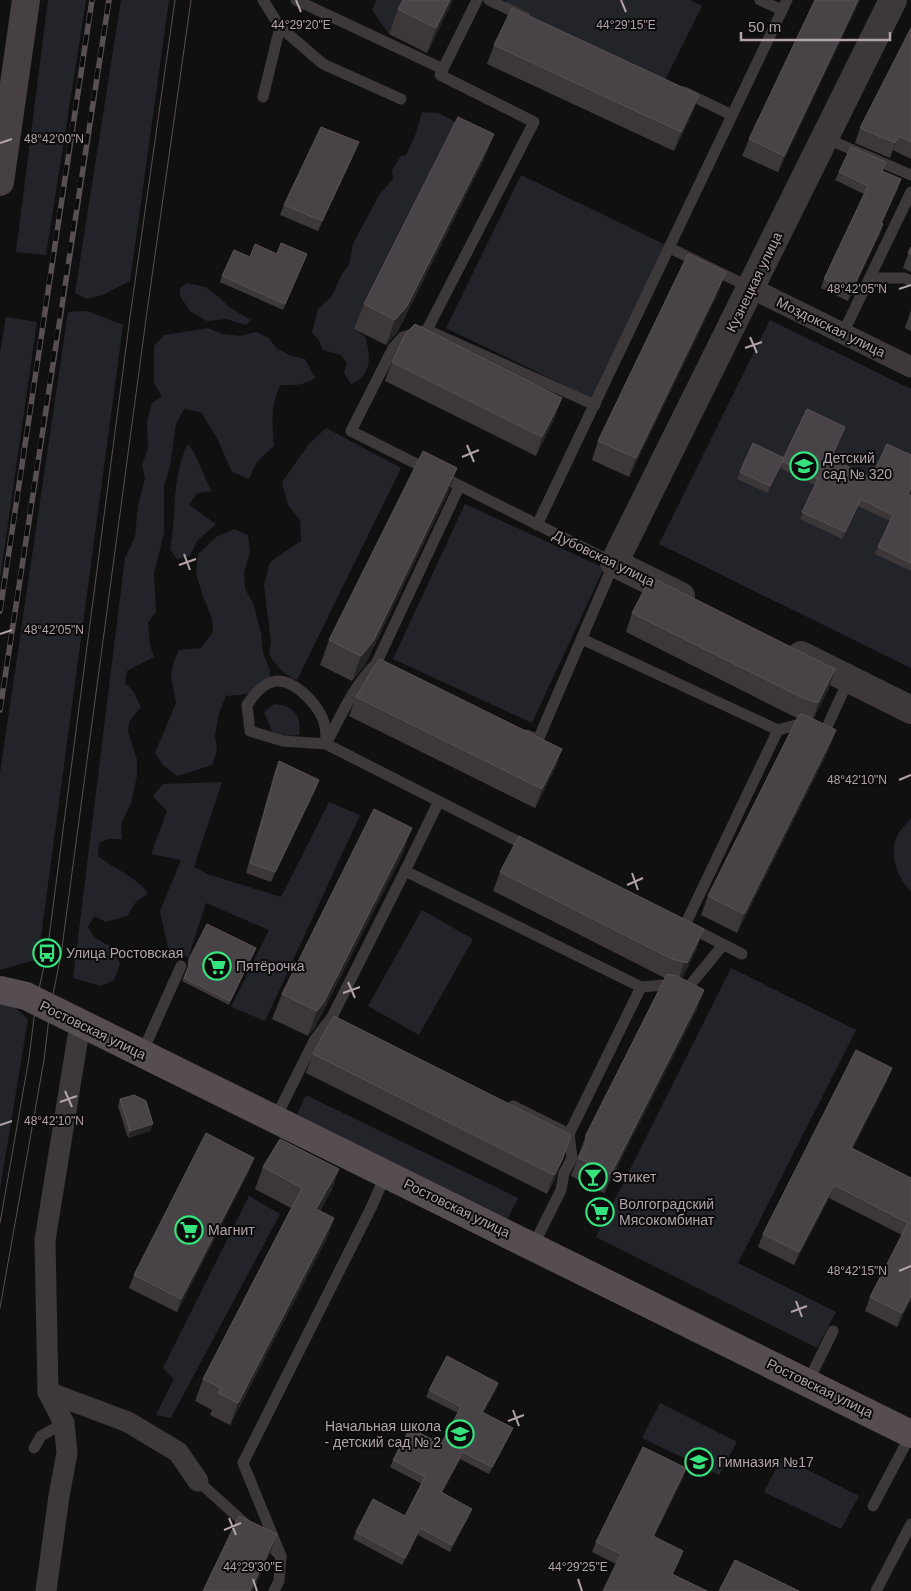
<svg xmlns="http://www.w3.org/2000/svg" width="911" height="1591" font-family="Arial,sans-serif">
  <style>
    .green { fill: #23242a }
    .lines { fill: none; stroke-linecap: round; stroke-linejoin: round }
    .service { stroke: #3d383a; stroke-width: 11 }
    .minor { stroke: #3d383a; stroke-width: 21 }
    .tertiary { stroke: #3d383a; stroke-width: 28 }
    .secondary { stroke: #463f43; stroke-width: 28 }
    .primary { stroke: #554d51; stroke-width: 28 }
    .tram { stroke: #574f54; stroke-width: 1 }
    .rail-casing { stroke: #574f54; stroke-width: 5.5 }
    .rail { stroke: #0c0b0b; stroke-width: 4; stroke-dasharray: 11; stroke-linecap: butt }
    .wall { fill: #3c383a }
    .shaded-wall { fill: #252324 }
    .building { fill: #484346; stroke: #595256 }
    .ticks { fill: none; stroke: #b1a2ab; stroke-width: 2 }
    .labels { text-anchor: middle; stroke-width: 4; stroke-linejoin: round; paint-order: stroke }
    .street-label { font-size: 14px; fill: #b1a2ab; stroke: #0c0b0b }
    .poi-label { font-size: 14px; fill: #b1a2ab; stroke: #0c0b0b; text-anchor: start }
    .ticks-label { font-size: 12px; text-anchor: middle; fill: #b1a2ab; stroke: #0c0b0b; stroke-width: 4; stroke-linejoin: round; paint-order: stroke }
  </style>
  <rect width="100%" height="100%" fill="#111010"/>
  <!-- green -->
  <g class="green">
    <path d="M48,0H86L46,255L16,252Z"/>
    <path d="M121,0H169L130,281L103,295L87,299L75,293Z"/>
    <path d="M376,0H406L389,34L372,10Z"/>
    <path d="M507,0H690L702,6L664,82L505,4Z"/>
    <path d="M422,112L438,113L469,129L355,329L366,338C370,358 373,374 351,384L344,373L347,363L341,355L323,350L318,339L312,333L318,309L332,296L342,274L349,265L353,244L379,195L393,179L392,170L401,156L406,155L415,136Z"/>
    <path d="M521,175L668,246L593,399L446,328Z"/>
    <path d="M187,283L205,287L219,297L229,307L251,320L246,325L226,319L207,321L190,311L180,296V288Z"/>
    <path d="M82,311L90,312L123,325L38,959L0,970V773L68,312Z"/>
    <path d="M6,317L37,322L0,579V353Z"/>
    <path d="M770,320L911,389V668L659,544Z"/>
    <path d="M208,328L222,334L240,336L256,332L269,338L277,349L292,356L305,359L315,378C303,386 294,385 280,385C270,409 272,421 274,446L257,462L249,479L232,472L217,438L201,412L184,409L176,424L170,466L164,486V533L154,573L156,612L148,623L150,645L154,657L127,671L125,683L134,692L141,707L129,722L128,732L137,760V776L131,803L121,824L122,839H108L99,843L98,856C115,870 134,875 148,893L136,902L127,916L106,922L94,916L88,927L94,937L113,948L120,964L114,980L101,986L73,978L125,558L135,537L138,506L145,478L142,464L148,449L147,421L152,403L162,396L154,383V346L164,335Z"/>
    <path d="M326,428L401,468L297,680C284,675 276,666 269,654L271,642L264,585L270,562L301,541L300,520L288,505L282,482L309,444Z"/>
    <path d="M188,444L194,452L211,491L197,493L189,505L216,524L197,541L190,556L177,559L170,549C177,515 171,476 188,444Z"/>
    <path d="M465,504L604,568L532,723L393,659Z"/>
    <path d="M234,529L248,535L250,552L244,572L245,589L253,603L261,633L263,653L270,671L269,686L248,694L226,696L219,713L215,736L217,750L212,765L177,776L163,765L155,753L176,703L171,676L174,661L179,650L201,648L213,632L212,618L203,596L196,574L198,554L216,537Z"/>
    <path d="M274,704C293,705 302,716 299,735L287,736L273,734L264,712Z"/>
    <path d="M222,782L194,867L207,874L281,897L329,802L360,815L265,1021L231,1007L269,930L206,903L188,958L168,948L160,911L181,860L151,854L167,811L153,796L163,784Z"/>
    <path d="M911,818V891C897,879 888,851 898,834C902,828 907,823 911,818Z"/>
    <path d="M422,910L473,939L419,1035L368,1006Z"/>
    <path d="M731,968L856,1030L738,1263L836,1312L817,1348L596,1237Z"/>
    <path d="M0,1000L11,1004L28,1019L0,1189Z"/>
    <path d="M306,1095L518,1198L507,1220L295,1118Z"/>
    <path d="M249,1196L280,1214L171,1418L156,1415L174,1379L163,1368Z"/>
    <path d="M660,1403L737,1442L719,1475L642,1438Z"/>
    <path d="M782,1457L859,1496L841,1529L764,1492Z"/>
  </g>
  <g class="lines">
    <!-- service -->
    <g class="service">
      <path d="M263,0L280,27L323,64L401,99"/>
      <path d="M296,0L443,69"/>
      <path d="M477,0L440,75L534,122L427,330L595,405"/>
      <path d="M489,0L525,17"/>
      <path d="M760,0L782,10"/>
      <path d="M684,92L732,115"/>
      <path d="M263,97L280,27"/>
      <path d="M825,138L911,175"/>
      <path d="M670,248L751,288"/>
      <path d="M870,278H904L911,281"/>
      <path d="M427,330L403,337L393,348L351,431L614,563L538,740L527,735"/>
      <path d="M843,333L911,192"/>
      <path d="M537,525L787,0"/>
      <path d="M582,639L778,730L796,725L814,731L826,729L849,679"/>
      <path d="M327,742C341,716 354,685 376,664L459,487"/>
      <path d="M326,744C326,734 326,726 322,717C315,702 294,680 277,681C263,682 254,695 247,705L250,731L283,741L326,744L529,847"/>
      <path d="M405,871L439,801"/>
      <path d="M685,925L778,730"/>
      <path d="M689,927L742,954"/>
      <path d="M641,987L664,985L676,989L686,990L723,945"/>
      <path d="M142,1053L181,966"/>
      <path d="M275,1119L315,1039L332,1017L405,871L641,987L569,1134L513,1106"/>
      <path d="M533,1246L561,1190L564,1173L572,1158L569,1134"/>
      <path d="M808,1382L833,1331"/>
      <path d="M34,1448L41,1436L64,1423"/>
      <path d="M198,1481L249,1527"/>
      <path d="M873,1506L911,1434"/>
      <path d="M261,1538L281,1556L243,1463L371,1208L386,1174"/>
      <path d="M274,1591L279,1581L281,1556"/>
      <path d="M876,1591L911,1524"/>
    </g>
    <!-- minor -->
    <g class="minor">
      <path d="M751,288L911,367"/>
      <path d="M48,1392L128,1422L178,1452L198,1481"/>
      <path d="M46,1591L59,1496L67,1453L64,1423L48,1392L45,1240L80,1024"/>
    </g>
    <!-- tertiary -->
    <g class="tertiary">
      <path d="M681,596L614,563L893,0"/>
      <path d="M801,655L911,710"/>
    </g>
    <!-- secondary -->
    <path class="secondary" d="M0,182L26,0"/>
    <!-- primary -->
    <path class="primary" d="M0,990L26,996L911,1434"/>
    <!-- tram -->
    <g class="tram">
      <path d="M0,1223L29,1058L36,1002L47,953L130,317L175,0"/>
      <path d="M0,1308L44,1060L50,1009L61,955L146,319L191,0"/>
    </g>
    <!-- rail casing -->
    <g class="rail-casing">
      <g id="rail">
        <path d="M0,611C31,407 60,203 92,0"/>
        <path d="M0,710C36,473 71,236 109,0"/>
      </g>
    </g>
    <!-- rail -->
    <use href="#rail" class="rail"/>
  </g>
  <!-- wall -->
  <g class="wall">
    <path d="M403,0H453L427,53L389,34L398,9Z"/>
    <path d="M860,0L778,172L742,156L749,139Z"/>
    <path d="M911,28V159L893,150L890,158L855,143L860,128Z"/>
    <path d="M494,45L699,95L692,114L674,151L487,64Z"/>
    <path d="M494,134L484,159L398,331L386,345L354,329L364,304Z"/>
    <path d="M355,152L318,231L280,215L284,205Z"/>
    <path d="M883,171L898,188L882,223L883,224L880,233L848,301L821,288L824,279L864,194L835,180L839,172Z"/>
    <path d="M911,247V272L903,268Z"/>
    <path d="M277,254H307L283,310L220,282L222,276L250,257Z"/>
    <path d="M719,291L629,477L592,460L598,441Z"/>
    <path d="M911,310V331L905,328Z"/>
    <path d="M392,362L555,417L536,456L385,381Z"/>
    <path d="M843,434L831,459L911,496V571L875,554L890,521L858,506L842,539L800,519L815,485L780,468L768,493L737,479L740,472L784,458Z"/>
    <path d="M448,493L365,665L352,681L320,665L329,640Z"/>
    <path d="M632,613L829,688L813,719L836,730L829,749L737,933L701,915L708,896L797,718L626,632Z"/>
    <path d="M356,697L562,749L555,768L535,808L349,716Z"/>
    <path d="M279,761L319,780L315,791L271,882L246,873L275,771Z"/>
    <path d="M403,853L315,1027L308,1036L272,1019L282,994Z"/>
    <path d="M500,872L697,948L682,978L697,1009L604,1193L571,1176L586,1135L665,978L493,891Z"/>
    <path d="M256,948L229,1005L182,981L188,968V963L189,959Z"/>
    <path d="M313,1054L571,1135L556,1177L547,1194L306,1073Z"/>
    <path d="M892,1068L887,1081L853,1148L911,1178V1300L897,1327L865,1311L870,1297L902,1235L829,1198L794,1265L758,1247L763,1234Z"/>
    <path d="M120,1099L153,1124L150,1131L128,1138L118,1106Z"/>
    <path d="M254,1158L249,1171L177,1312L129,1288L134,1275Z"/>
    <path d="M263,1167L339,1169L331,1191L320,1211L334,1218L326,1240L230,1425L210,1415L212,1410L195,1401L203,1379L291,1208L255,1189Z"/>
    <path d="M498,1383L496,1390L483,1413L513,1428L510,1435L489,1474L460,1459L442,1493L469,1516L450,1552L418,1535L402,1565L353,1539L356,1532L405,1516L422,1484L390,1467L393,1460L441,1444L458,1413L426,1397L429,1390Z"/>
    <path d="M686,1468L683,1478L654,1537L683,1551L679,1562L673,1574L616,1564L592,1552L596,1542Z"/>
  </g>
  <!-- shaded-wall -->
  <g class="shaded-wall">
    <path d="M450,0H453L427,53L436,28Z"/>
    <path d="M858,0H860L778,172L784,156Z"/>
    <path d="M699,95L692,114L674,151L681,132Z"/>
    <path d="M494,134L484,159L398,331L386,345L395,320Z"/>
    <path d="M899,136L893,150L890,158L895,143Z"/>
    <path d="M359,142L355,152L318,231L322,221Z"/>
    <path d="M901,179L898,188L878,232L881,223Z"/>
    <path d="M883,224L880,233L848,301L851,292Z"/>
    <path d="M726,272L719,291L629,477L636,458Z"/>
    <path d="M562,398L555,417L536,456L542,437Z"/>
    <path d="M845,427L843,434L828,465L831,458Z"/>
    <path d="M784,458L780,468L768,493L770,486Z"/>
    <path d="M457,468L448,493L365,665L352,681L361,656Z"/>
    <path d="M835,669L829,688L812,722L818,703Z"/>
    <path d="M836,730L829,749L737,933L744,914Z"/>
    <path d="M562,749L555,768L535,808L542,789Z"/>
    <path d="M319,780L315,791L271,882L275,872Z"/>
    <path d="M412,828L403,853L315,1027L308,1036L317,1011Z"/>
    <path d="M704,929L697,948L680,982H678L684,963Z"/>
    <path d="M704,990L697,1009L604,1193L611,1174Z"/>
    <path d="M892,1068L887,1081L846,1161L851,1148Z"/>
    <path d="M153,1124L150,1131L128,1138L130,1131Z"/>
    <path d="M254,1158L249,1171L177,1312L181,1299Z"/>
    <path d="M563,1158L556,1177L547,1194L554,1175Z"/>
    <path d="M339,1169L331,1191L308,1231L316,1209Z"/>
    <path d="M834,1185L829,1198L794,1265L799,1252Z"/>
    <path d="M334,1218L326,1240L230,1425L238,1403Z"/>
    <path d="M911,1296V1300L897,1327L902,1313Z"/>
    <path d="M498,1383L496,1390L480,1419L482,1412Z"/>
    <path d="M513,1428L510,1435L489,1474L492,1467Z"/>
    <path d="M463,1452L460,1459L439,1499L441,1492Z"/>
    <path d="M686,1468L683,1478L649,1547L653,1536Z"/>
    <path d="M472,1509L469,1516L450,1552L452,1545Z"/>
    <path d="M420,1528L418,1535L402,1565L405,1558Z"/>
    <path d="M277,1534L268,1559L253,1591H250Z"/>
    <path d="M683,1551L679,1562L668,1584L672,1574Z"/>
  </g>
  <!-- building -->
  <g class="building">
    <path d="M403,0H450L436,28L398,9Z"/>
    <path d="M815,0H858L784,156L749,139Z"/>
    <path d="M512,8L699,95L681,132L494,45Z"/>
    <path d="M911,28V142L899,136L895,143L860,128Z"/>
    <path d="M458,117L494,134L407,306L395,320L364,304Z"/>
    <path d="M321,127L359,142L322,221L284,205Z"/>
    <path d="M851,147L886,162L882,171L901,179L881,223L883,224L851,292L824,279L868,186L839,172Z"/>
    <path d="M281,243L307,254L285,304L222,276L234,250L250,257L255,244L277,254Z"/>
    <path d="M911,247V255L908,253Z"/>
    <path d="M688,254L726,272L636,458L598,441Z"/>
    <path d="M415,324L562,398L542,437L392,362L406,333Z"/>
    <path d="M807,409L845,427L831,458L871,478L887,444L911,455V488L908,494L911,496V563L878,547L893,515L861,499L845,532L802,512L818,479L782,461Z"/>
    <path d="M753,443L784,458L770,486L740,472Z"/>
    <path d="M423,451L457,468L374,640L361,656L329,640Z"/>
    <path d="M651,577L835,669L818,703L805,699L632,613Z"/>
    <path d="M380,659L562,749L542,789L356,697L374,667Z"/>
    <path d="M803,714L836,730L744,914L708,896L799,715Z"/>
    <path d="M279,761L319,780L275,872L250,863Z"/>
    <path d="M374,809L412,828L324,1002L317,1011L282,994Z"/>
    <path d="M519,836L704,929L687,963L672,959L500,872Z"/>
    <path d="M207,924L256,948L230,1001L184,978L189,965V959Z"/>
    <path d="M667,974L677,976L704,990L611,1174L578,1158L586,1142V1135Z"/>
    <path d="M334,1016L571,1135L563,1158L554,1175L313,1054L329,1024Z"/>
    <path d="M856,1050L892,1068L851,1148L911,1178V1296L902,1313L870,1297L908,1223L834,1185L799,1252L763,1234Z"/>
    <path d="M134,1095L146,1101L153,1124L130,1131L120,1099Z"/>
    <path d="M206,1133L254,1158L181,1299L134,1275Z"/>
    <path d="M280,1139L339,1169L316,1209L334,1218L238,1403L218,1393L221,1388L203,1379L302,1188L263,1167Z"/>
    <path d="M447,1356L498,1383L482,1412L513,1428L492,1467L463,1452L441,1492L472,1509L452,1545L420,1528L405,1558L356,1532L373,1499L405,1516L425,1477L393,1460L410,1428L441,1444L461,1407L429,1390Z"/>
    <path d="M643,1447L686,1468L653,1536L683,1551L672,1574L707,1591H603L621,1554L596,1542Z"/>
    <path d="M239,1516L277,1534L250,1591H203Z"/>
    <path d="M735,1560L799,1591H719Z"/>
  </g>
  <!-- ticks -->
  <path class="ticks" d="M296,0L301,12M621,0L626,12M0,143L12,139M899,289L911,285M750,337L757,353M745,348L762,342M467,445L474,462M462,457L479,450M184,554L190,570M179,565L196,559M0,634L12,630M899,780L911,775M632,873L638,890M627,885L643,878M348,982L355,998M343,993L360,987M65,1091L72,1107M60,1102L77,1096M0,1125L12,1121M899,1271L911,1266M796,1301L802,1317M791,1312L807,1306M513,1410L519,1426M508,1421L524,1415M229,1518L236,1535M224,1530L241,1523M253,1579L257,1591M578,1579L582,1591"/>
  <!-- icons -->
  <defs>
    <g id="school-ring" transform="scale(1.4375)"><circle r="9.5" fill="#0c0b0b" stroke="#35e47c" stroke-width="1.5"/><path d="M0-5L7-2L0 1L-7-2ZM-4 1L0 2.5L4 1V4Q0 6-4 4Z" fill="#35e47c"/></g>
    <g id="bus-ring" transform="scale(1.4375)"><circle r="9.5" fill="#0c0b0b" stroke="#35e47c" stroke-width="1.5"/><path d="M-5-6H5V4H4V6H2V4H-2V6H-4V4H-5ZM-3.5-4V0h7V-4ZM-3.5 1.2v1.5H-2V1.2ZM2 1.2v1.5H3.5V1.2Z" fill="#35e47c"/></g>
    <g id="supermarket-ring" transform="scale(1.4375)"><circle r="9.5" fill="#0c0b0b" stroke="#35e47c" stroke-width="1.5"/><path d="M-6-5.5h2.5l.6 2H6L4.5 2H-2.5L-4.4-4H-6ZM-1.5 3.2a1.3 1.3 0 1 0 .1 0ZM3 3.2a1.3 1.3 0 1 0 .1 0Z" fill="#35e47c"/></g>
    <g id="bar-ring" transform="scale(1.4375)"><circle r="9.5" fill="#0c0b0b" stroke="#35e47c" stroke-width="1.5"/><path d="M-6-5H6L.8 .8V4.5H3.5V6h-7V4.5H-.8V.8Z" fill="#35e47c"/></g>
  </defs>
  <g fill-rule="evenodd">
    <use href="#school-ring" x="804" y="466"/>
    <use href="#bus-ring" x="47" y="953"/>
    <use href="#supermarket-ring" x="217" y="966"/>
    <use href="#bar-ring" x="593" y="1177"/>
    <use href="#supermarket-ring" x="600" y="1212"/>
    <use href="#supermarket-ring" x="189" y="1230"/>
    <use href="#school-ring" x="460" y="1434"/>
    <use href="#school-ring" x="699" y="1462"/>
  </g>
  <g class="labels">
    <!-- street labels -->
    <g class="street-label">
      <text transform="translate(754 282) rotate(-64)" y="5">Кузнецкая улица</text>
      <text transform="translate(831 327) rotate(26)" y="5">Моздокская улица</text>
      <text transform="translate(604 558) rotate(26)" y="5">Дубовская улица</text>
      <text transform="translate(93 1030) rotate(26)" y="5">Ростовская улица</text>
      <text transform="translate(457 1208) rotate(26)" y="5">Ростовская улица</text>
      <text transform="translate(820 1388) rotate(26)" y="5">Ростовская улица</text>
    </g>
    <!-- poi labels -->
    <g class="poi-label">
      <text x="823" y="463">Детский<tspan x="823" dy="16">сад № 320</tspan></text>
      <text x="66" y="958">Улица Ростовская</text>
      <text x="236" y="971">Пятёрочка</text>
      <text x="612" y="1182">Этикет</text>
      <text x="619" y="1209">Волгоградский<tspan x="619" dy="16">Мясокомбинат</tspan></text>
      <text x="208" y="1235">Магнит</text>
      <text x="441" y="1431" text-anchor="end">Начальная школа<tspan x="441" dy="16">- детский сад № 2</tspan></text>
      <text x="718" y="1467">Гимназия №17</text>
    </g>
  </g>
  <g class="ticks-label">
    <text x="301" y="29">44°29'20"E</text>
    <text x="626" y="29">44°29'15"E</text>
    <text x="54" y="143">48°42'00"N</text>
    <text x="857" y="293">48°42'05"N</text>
    <text x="54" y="634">48°42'05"N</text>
    <text x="857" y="784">48°42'10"N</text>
    <text x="54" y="1125">48°42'10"N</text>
    <text x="857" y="1275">48°42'15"N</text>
    <text x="253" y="1571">44°29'30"E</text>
    <text x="578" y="1571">44°29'25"E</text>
  </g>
  <!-- scale -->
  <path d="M741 32v8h149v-8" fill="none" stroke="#b1a2ab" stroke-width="2.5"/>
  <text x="748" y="32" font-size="15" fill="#b1a2ab" stroke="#0c0b0b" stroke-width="4" paint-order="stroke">50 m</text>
</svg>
